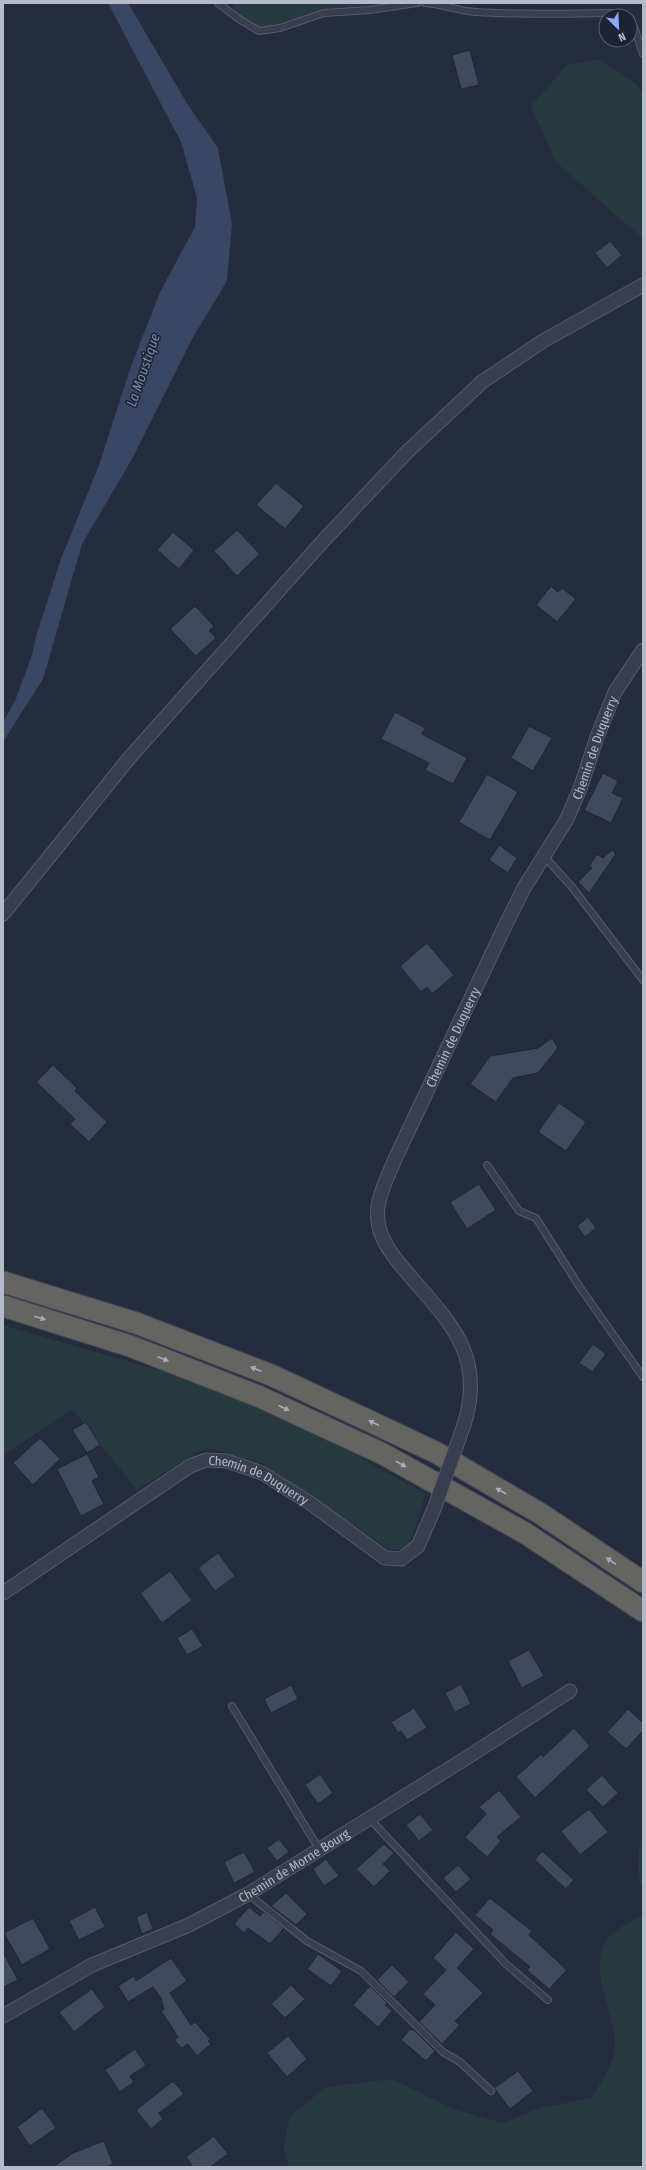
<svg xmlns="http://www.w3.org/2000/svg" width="646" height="2170" font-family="'Fira Sans Condensed',sans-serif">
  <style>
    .green { fill: #26393e }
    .water { fill: #394664 }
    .building { fill: #404a5c; stroke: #1f2534 }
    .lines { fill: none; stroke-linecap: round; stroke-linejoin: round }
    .service-casing { stroke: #565c6b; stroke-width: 8 }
    .minor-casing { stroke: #565c6b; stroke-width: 15 }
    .trunk-casing { stroke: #434958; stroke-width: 23 }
    .service { stroke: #383e4d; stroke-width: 6 }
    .minor { stroke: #383e4d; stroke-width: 13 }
    .trunk { stroke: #646461; stroke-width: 21 }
    .minor-bridge-casing { stroke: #565c6b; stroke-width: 15; stroke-linecap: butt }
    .minor-bridge { stroke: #383e4d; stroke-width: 13 }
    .oneway { fill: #a8adb9 }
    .labels { text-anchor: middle; stroke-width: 3; stroke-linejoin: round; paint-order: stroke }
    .street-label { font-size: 13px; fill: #b4bac8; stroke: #1d2332 }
    .water-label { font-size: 14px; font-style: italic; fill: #7c8daf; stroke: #1d2332 }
  </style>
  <rect width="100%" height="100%" fill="#242c3d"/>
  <!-- green -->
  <g class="green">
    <path d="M232,3H447V5L331,12L259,31L239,19Z"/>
    <path d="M599,59L637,85L643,93V239L556,162L531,106L567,65Z"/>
    <path d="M3,1325L206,1384L339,1446L426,1494C422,1503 412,1541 408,1545C403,1549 396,1550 390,1550L264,1464L212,1449L199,1451L137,1490L72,1409L3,1456Z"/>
    <path d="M643,1833V1889C635,1874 638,1849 643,1833Z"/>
    <path d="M643,1915V2167H289L283,2147L290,2116L326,2087L392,2079L456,2110L502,2123L540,2108L591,2098C602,2081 615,2063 615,2042C614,2012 583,1959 612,1934C621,1926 633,1921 643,1915Z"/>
  </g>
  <!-- water -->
  <path class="water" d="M108,3H128L188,105L218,148L232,224L227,281L192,339L132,459L82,544L43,679L3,742V722L15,701L31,658L37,633L61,559L99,465L130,369L160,292L195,227L197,198L181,142Z"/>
  <!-- building -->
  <g class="building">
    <path d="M470,50L479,85L461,89L452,55Z"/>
    <path d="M610,241L622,255L607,268L595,253Z"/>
    <path d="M276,483L304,506L285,529L256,505Z"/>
    <path d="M237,530L260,554L237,576L214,551Z"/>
    <path d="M173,532L194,550L179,569L157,550Z"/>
    <path d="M551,586L558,592L562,588L576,599L557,622L536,605Z"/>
    <path d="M195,606L214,626L209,631L216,638L196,656L170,629Z"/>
    <path d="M395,712L425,728L422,734L467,758L453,784L425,770L429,763L381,739Z"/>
    <path d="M529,726L552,738L533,771L511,758Z"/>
    <path d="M603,773L618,781L612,793L623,798L611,823L584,810Z"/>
    <path d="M487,774L518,792L490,840L459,822Z"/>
    <path d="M499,845L517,858L508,873L489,860Z"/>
    <path d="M612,850L616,854L589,893L578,882L592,868L589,866L597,854L603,858Z"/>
    <path d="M427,943L454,975L432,994L427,987L421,992L400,966Z"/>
    <path d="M552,1038L558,1048L538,1073L513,1078L496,1102L470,1084L490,1056L538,1048Z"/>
    <path d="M53,1065L77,1088L75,1091L107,1122L89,1142L70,1124L75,1119L36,1082Z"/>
    <path d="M559,1103L586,1122L566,1151L538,1132Z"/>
    <path d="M479,1184L496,1210L467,1229L450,1202Z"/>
    <path d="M588,1217L596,1228L585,1237L577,1226Z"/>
    <path d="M593,1344L606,1354L592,1372L579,1363Z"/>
    <path d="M86,1422L100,1445L87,1453L72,1430Z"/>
    <path d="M40,1438L60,1459L33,1485L13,1463Z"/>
    <path d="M87,1454L99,1477L92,1481L104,1504L81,1516L57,1469Z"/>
    <path d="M218,1553L235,1576L215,1591L198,1568Z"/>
    <path d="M170,1571L192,1600L162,1623L140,1593Z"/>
    <path d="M192,1629L203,1646L187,1655L177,1638Z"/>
    <path d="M529,1650L544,1676L522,1688L508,1661Z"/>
    <path d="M461,1684L471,1704L455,1712L445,1693Z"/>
    <path d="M291,1685L298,1699L271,1713L264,1699Z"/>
    <path d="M414,1708L427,1728L407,1740L401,1731L398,1733L391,1722Z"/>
    <path d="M628,1709L643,1723V1731L626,1749L607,1732Z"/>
    <path d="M574,1728L590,1746L535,1798L516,1777L541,1754L543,1757Z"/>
    <path d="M320,1774L333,1793L318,1804L305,1785Z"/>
    <path d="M602,1775L618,1793L603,1807L586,1790Z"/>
    <path d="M499,1790L521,1817L497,1837L501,1841L487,1857L465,1837L486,1814L479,1807Z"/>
    <path d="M589,1809L608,1832L580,1855L561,1831Z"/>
    <path d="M420,1814L433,1830L419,1841L406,1825Z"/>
    <path d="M279,1839L289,1852L277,1861L267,1848Z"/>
    <path d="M384,1844L394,1853L383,1864L390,1871L374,1887L356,1869Z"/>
    <path d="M542,1851L574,1880L566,1889L535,1860Z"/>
    <path d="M244,1852L255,1872L234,1883L224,1862Z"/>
    <path d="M326,1859L339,1876L324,1886L313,1869Z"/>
    <path d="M458,1865L471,1879L456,1892L443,1878Z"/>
    <path d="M286,1893L307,1914L296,1925L271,1906Z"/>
    <path d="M490,1898L532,1931L529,1935L567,1970L549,1989L527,1970L530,1967L490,1934L493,1930L475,1915Z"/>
    <path d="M95,1907L105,1927L79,1940L69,1921Z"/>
    <path d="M249,1907L260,1916L264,1912L284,1928L270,1944L248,1928L244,1933L234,1924Z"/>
    <path d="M147,1912L153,1929L142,1934L136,1917Z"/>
    <path d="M33,1918L50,1949L22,1965L4,1933Z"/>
    <path d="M456,1932L474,1949L457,1968L483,1993L455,2021L460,2025L442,2044L419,2022L435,2005L423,1994L446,1970L433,1958Z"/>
    <path d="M3,1952L18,1980L3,1987Z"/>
    <path d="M318,1954L342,1971L331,1986L307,1969Z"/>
    <path d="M171,1958L187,1981L170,1993L191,2025L195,2022L210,2039L208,2041L211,2044L197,2056L188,2044L182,2048L174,2040L178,2037L161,2011L164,2010L161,1998L153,1987L128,2002L118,1986L134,1976L136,1981Z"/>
    <path d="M392,1965L409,1982L394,1997L377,1980Z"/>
    <path d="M291,1985L305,1999L285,2018L271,2004Z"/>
    <path d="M370,1986L387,2003L385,2005L392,2011L378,2027L353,2005Z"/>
    <path d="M92,1989L105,2007L74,2032L59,2012Z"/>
    <path d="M410,2029L412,2030L413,2029L435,2051L426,2061L401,2040Z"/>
    <path d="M288,2036L307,2059L287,2077L267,2053Z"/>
    <path d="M135,2049L146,2065L130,2076L134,2082L120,2092L105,2070Z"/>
    <path d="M518,2071L533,2091L510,2109L494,2088Z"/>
    <path d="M173,2081L184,2094L159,2113L163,2119L151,2129L136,2110Z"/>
    <path d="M42,2108L56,2128L30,2146L17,2127Z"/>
    <path d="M214,2136L228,2154L210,2167H193L186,2157Z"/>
    <path d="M104,2141L113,2164L106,2167H53L73,2153Z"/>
  </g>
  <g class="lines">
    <!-- service casing -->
    <g class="service-casing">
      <g id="service">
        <path d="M218,3L239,19L259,31L280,28L324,13L370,10L417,3"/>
        <path d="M425,3C442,4 458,11 476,12C523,15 569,14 616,13L623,16"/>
        <path d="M630,23L634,27L643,54"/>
        <path d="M544,856L572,887L643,980"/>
        <path d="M487,1165L519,1211L536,1218L579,1286L643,1377"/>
        <path d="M232,1706L319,1849"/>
        <path d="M369,1818L506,1964L548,2000"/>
        <path d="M248,1894L307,1941L361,1971L443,2052L460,2062L491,2091"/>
      </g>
    </g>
    <!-- minor casing -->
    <g class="minor-casing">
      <g id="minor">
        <path d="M3,914L131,756L324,540L407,452L482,382L543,341L643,285"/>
        <path id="s1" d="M464,1425C488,1349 442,1316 399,1263C386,1247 375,1229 378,1207C380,1191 389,1174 395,1159L505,926L524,888L567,819L581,786L597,737L615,692L643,650"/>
        <path id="s2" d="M3,1593L190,1466L206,1460L227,1461L262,1473L310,1503L385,1558L401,1559L418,1546L434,1509"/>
        <path id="s3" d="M3,2016L92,1965L189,1925L248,1894L471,1755L570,1691"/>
      </g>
    </g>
    <!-- trunk casing -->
    <g class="trunk-casing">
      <g id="trunk">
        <path d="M3,1282L136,1323L271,1375L365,1419L437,1453L541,1514L643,1582"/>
        <path d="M3,1306L130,1346L258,1396L383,1454L525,1533L643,1611"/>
      </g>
    </g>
    <!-- service -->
    <use href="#service" class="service"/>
    <!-- minor -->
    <use href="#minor" class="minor"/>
    <!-- trunk -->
    <use href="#trunk" class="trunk"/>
    <!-- minor-bridge casing -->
    <g class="minor-bridge-casing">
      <path id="minor-bridge" d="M434,1509L464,1425"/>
    </g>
    <!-- minor-bridge -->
    <use href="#minor-bridge" class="minor-bridge"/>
  </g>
  <!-- one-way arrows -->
  <defs><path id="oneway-solid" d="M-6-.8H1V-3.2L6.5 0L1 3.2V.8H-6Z"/></defs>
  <g class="oneway">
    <use href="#oneway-solid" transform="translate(40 1318) rotate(17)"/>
    <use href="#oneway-solid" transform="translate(163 1359) rotate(21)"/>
    <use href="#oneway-solid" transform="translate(256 1369) rotate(-159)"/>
    <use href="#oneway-solid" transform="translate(284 1408) rotate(25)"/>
    <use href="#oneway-solid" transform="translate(374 1423) rotate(-154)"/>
    <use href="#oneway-solid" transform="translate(401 1464) rotate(29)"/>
    <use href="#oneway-solid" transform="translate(501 1491) rotate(-150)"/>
    <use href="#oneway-solid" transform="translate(611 1561) rotate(-146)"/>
  </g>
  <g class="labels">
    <!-- street labels -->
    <g class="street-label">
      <text dy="5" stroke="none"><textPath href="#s1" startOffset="756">Chemin de Duquerry</textPath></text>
      <text dy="5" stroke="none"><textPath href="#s1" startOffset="433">Chemin de Duquerry</textPath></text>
      <text dy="5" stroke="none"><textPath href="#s2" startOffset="300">Chemin de Duquerry</textPath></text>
      <text dy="5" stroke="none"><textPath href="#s3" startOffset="328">Chemin de Morne Bourg</textPath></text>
    </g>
    <!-- water labels -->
    <g class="water-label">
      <text transform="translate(143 370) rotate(-71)" y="5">La Moustique</text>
    </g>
  </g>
  <!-- border -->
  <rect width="646" height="2170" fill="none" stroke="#b4bac8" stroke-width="8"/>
  <!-- north arrow -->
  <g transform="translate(618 28) rotate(156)"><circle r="19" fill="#1d2332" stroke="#595f6e"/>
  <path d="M0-3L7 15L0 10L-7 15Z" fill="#8ca9f5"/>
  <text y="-6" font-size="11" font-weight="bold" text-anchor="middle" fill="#b4bac8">N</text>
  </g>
</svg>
